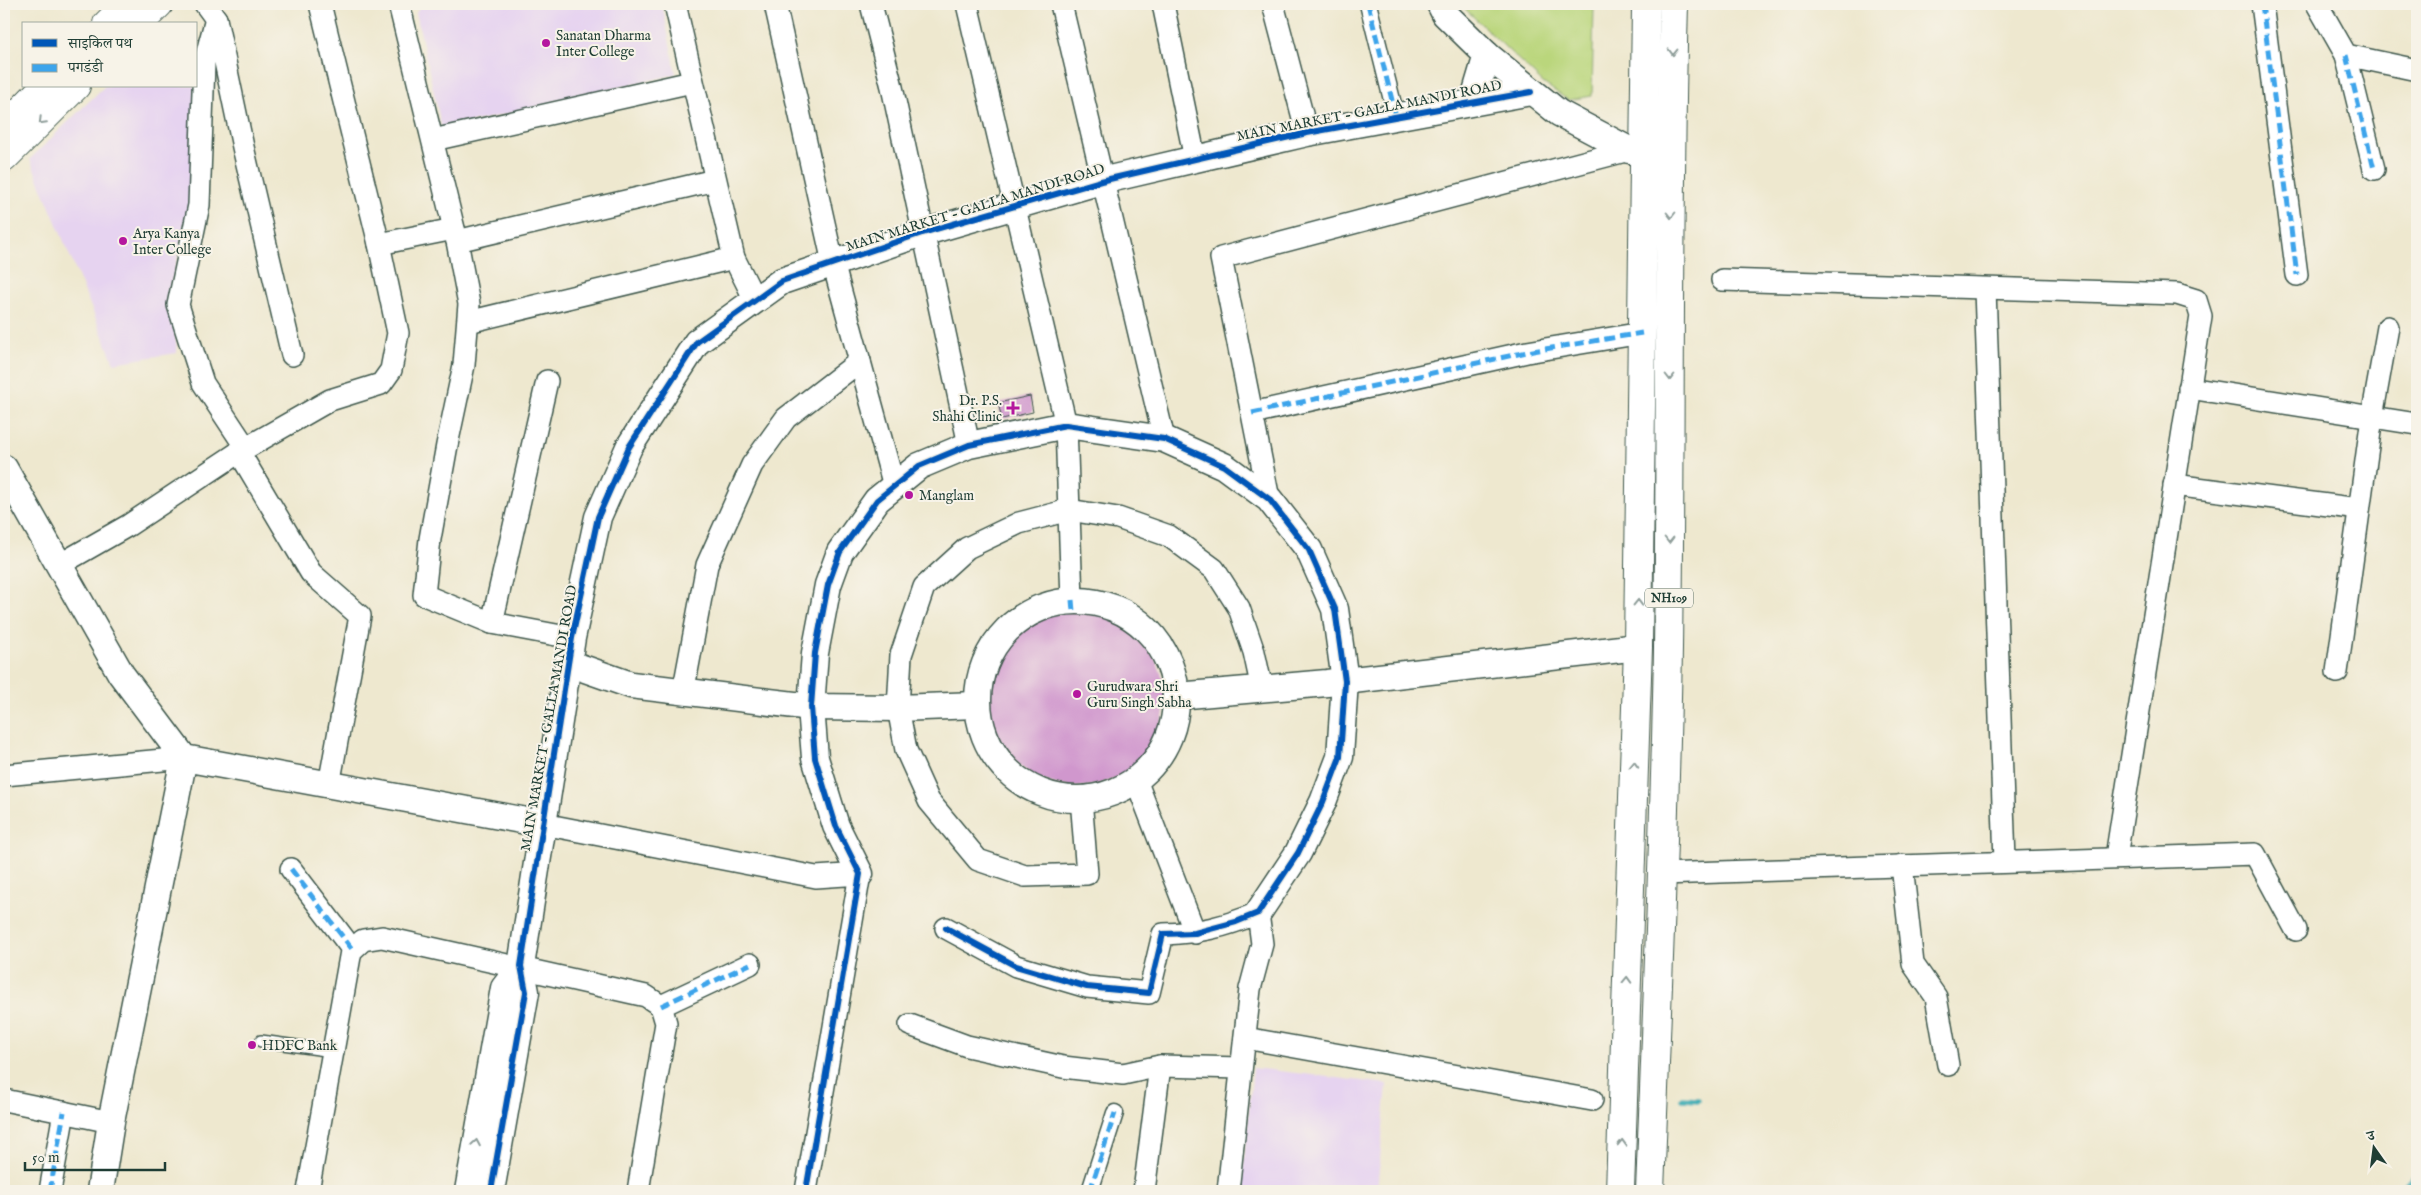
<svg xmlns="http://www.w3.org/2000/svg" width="2421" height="1195" font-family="'IM FELL English','Noto Serif Devanagari',serif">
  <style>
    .built { fill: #e6d3f0 }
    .green { fill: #bad67b; stroke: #6c8a58 }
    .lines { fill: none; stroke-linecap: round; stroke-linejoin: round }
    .stream { stroke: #3aabb3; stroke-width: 5.5 }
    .building { fill: #d097cd }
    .service-casing { stroke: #3e574b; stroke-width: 14 }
    .pedestrian-casing { stroke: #3e574b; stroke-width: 19 }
    .minor-casing { stroke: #3e574b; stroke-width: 24 }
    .tertiary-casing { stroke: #3e574b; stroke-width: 29 }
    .primary-casing { stroke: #3e574b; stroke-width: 30 }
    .trunk-casing { stroke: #3e574b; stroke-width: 30 }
    .service { stroke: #fff; stroke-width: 11 }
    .pedestrian { stroke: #fff; stroke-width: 16 }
    .minor { stroke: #fff; stroke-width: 21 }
    .tertiary { stroke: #fff; stroke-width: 26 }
    .primary { stroke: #fff; stroke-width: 28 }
    .trunk { stroke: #fff; stroke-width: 28 }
    .quiet { stroke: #3da4eb; stroke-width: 5; stroke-dasharray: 10 5; stroke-linecap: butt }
    .cycleway-casing { stroke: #f7f3e8; stroke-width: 9 }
    .cycleway { stroke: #0057b8; stroke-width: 6 }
    .oneway { stroke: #8f9e9a }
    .poi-dot { fill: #b5179e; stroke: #f7f3e8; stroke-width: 2 }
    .labels { text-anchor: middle; stroke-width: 4; stroke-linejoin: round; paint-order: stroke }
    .shield { fill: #f7f3e8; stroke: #60746a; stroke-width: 1 }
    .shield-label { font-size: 12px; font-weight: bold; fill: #1f3d34 }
    .poi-label { font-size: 14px; fill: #1f3d34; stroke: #f7f3e8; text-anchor: start }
    .street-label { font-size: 14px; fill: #1f3d34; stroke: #f7f3e8 }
  </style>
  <rect width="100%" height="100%" fill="#f7f3e8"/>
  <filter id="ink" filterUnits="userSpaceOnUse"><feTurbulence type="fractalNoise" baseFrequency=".02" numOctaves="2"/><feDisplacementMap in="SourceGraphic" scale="10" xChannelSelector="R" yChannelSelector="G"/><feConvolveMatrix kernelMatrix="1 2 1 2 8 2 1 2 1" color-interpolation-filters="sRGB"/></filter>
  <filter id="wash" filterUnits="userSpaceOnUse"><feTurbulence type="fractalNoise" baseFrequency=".0096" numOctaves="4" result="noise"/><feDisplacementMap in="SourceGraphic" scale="20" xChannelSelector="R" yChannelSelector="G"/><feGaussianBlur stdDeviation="1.12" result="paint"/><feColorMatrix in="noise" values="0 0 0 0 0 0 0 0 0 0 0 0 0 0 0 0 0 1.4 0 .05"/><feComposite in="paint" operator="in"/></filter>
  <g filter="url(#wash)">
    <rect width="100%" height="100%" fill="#eee8cf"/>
    <!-- built -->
    <g class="built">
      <path d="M421,4H662L676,74L442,129L416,13Z"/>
      <path d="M105,86H195L191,197L171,286L177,353L114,363L30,159Z"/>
      <path d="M1253,1068L1387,1084L1377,1191H1241Z"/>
    </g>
    <!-- green -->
    <path class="green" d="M1460,4H1594L1592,96L1568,100L1543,83Z"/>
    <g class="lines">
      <!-- stream -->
      <g class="stream">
        <path d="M1682,1099L1698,1100"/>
        <path d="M2401,1191L2417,1172"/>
      </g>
    </g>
    <g id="blocks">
      <!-- building -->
      <g class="building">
        <path d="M1030,396L1033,412L1002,419L998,403Z"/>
        <circle cx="1077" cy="699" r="88"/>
      </g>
    </g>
  </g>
  <g filter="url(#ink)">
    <use href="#blocks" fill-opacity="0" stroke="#3e574b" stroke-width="1"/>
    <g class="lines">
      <!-- service casing -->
      <g class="service-casing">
        <path id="service" d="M261,1041L333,1051"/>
      </g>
      <!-- pedestrian casing -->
      <g class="pedestrian-casing">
        <g id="pedestrian">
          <path d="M1368,4L1396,116"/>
          <path d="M1090,1191L1115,1113"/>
        </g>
      </g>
      <!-- minor casing -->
      <g class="minor-casing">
        <g id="minor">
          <path d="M205,4L216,19L243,147L292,355"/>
          <path d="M399,4L457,241L469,304L464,365L447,445L430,539L424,595L492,623L572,638"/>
          <path d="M675,4L734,258L755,300"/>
          <path d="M775,4L833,263L894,486"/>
          <path d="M871,4L892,87L969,445"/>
          <path d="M967,4L1066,425L1072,600"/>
          <path d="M1061,4L1164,439"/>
          <path d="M1163,4L1195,159"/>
          <path d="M1273,4L1307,133"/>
          <path d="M2262,4L2297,275"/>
          <path d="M2317,4L2346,55L2417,70"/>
          <path d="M216,19L204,63L199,205L178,305L203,383L246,448"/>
          <path d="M2346,55L2374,169"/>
          <path d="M433,140L692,82"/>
          <path d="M457,241L715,180"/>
          <path d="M379,244L454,229"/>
          <path d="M1722,280L2177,294L2196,300L2201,316L2116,857"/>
          <path d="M1985,289L2005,861"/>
          <path d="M468,322L734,258"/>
          <path d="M2189,388L2417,424"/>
          <path d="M1252,413L1527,352L1642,333"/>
          <path d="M239,452L311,573L360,616L329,785"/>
          <path d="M2174,485L2359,509"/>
          <path d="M1269,499L1221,258L1629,150"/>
          <path d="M59,565L129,525L239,452L330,400L381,384L391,370L398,333L379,244L320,4"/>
          <path d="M492,623L547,381"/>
          <path d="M2337,672L2372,417L2388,327"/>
          <path d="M683,693L707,565L752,465L786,418L860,361"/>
          <path d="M4,775L184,758"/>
          <path d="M1136,780L1195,933"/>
          <path d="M1081,798L1087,874L1025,876L978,860L929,801L906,750L898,708L901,655L924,587L967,548L1019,523L1069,510L1118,518L1169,536L1214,569L1239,608L1254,652L1262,689"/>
          <path d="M543,824L816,877L860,874L806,1191"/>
          <path d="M1902,865L1913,964L1936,997L1948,1065"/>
          <path d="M291,869L352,949"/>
          <path d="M1662,874L2255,854L2296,930"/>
          <path d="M946,928L1016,966L1087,987L1149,993L1163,934C1199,933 1224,927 1258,913L1262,944L1250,989L1228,1191"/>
          <path d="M661,1006L750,964"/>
          <path d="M910,1025L967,1046L1063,1067L1123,1074L1160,1066L1241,1068"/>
          <path d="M1245,1038L1592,1100"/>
          <path d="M4,1100L111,1122"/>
          <path d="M50,1191L64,1112"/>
          <path d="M308,1191L351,951L363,940L382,937L646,996L661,1006L666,1023L638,1191"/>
          <path d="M1144,1191L1160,1066"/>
        </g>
      </g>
      <!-- tertiary casing -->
      <g class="tertiary-casing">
        <g id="tertiary">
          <path d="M1440,4L1445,14L1487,55L1559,113L1629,150L1644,149"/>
          <path d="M1473,102L1487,55"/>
          <path d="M4,468L121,674L184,758L543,824"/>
          <circle cx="1077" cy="700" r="99"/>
          <path d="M568,663L631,685L811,707L898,708L976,705"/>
          <path d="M1177,696L1327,683L1638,647"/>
          <path d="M860,874L836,826L815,758L811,707L815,653L828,585L840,552L877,500L919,466L969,445L1066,425L1164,439L1224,466L1269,499L1309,550L1335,609L1345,681L1340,757L1323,802L1298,853L1258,913"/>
          <path d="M100,1191L111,1122L184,758"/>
          <path d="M468,1191L504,988L521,966"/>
          <path d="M491,1191L526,992L521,966L572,638L598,517L629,447L697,342L782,281L922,233L1101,181L1307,133L1531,92"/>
        </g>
      </g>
      <!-- primary casing -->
      <g class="primary-casing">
        <g id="primary">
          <path d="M107,24L127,4"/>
          <path d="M139,24L159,4"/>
          <path d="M4,128L45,86"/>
          <path d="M4,158L76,86"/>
        </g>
      </g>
      <!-- trunk casing -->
      <g class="trunk-casing">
        <g id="trunk">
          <path d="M1620,1191L1638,647L1646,4"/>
          <path d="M1650,1191C1657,1010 1665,829 1668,648C1671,433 1668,219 1674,4"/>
        </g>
      </g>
      <!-- service -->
      <use href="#service" class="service"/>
      <!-- pedestrian -->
      <use href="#pedestrian" class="pedestrian"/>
      <!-- minor -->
      <use href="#minor" class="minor"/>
      <!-- tertiary -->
      <use href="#tertiary" class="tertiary"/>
      <!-- primary -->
      <use href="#primary" class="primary"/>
      <!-- trunk -->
      <use href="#trunk" class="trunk"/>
      <!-- quiet -->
      <g class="quiet">
        <path d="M1368,4L1396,116"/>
        <path d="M2262,4L2297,275"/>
        <path d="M2346,55L2374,169"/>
        <path d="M1252,413L1527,352L1642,333"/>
        <path d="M1072,600L1073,611"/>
        <path d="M291,869L352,949"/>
        <path d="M661,1006L750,964"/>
        <path d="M50,1191L64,1112"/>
        <path d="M1090,1191L1115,1113"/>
      </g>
      <!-- cycleway casing -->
      <g class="cycleway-casing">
        <g id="cycleway">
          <path d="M491,1191L526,992L521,966L572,638L598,517L629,447L697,342L782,281L922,233L1101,181L1307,133L1531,92"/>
          <path d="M806,1191L860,874L836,826L815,758L811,707L815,653L828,585L840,552L877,500L919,466L969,445L1066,425L1164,439L1224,466L1269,499L1309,550L1335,609L1345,681L1340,757L1323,802L1298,853L1258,913L1236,922L1195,933L1163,934L1149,993L1087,987L1016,966L946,928"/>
        </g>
      </g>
      <!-- cycleway -->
      <use href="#cycleway" class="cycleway"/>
    </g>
    <!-- one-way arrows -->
    <defs><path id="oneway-chevron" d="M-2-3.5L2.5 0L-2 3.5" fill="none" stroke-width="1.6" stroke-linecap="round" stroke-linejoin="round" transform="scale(1.25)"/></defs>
    <g class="oneway">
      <use href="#oneway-chevron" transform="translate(1673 52) rotate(91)"/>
      <use href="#oneway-chevron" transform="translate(42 121) rotate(135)"/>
      <use href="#oneway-chevron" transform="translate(1671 215) rotate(90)"/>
      <use href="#oneway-chevron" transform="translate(1670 377) rotate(90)"/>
      <use href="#oneway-chevron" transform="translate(1669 540) rotate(90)"/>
      <use href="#oneway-chevron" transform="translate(1638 603) rotate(-89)"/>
      <use href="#oneway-chevron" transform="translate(1634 765) rotate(-88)"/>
      <use href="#oneway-chevron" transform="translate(1627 980) rotate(-88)"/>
      <use href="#oneway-chevron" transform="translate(476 1143) rotate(-80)"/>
      <use href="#oneway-chevron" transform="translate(1622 1143) rotate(-88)"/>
    </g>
  </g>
  <!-- markers -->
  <g class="poi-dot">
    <circle cx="546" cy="43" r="5"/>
    <circle cx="123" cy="241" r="5"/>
    <path d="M1010.5 400.5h5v5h5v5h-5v5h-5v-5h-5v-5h5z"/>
    <circle cx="909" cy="495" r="5"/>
    <circle cx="1077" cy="694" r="5"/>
    <circle cx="252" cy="1045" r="5"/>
  </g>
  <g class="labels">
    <!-- shield labels -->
    <rect class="shield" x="1645" y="588.5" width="48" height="19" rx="4"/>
    <g class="shield-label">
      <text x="1669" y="602">NH109</text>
    </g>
    <!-- poi labels -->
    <g class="poi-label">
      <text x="556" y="40">Sanatan Dharma<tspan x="556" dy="16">Inter College</tspan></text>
      <text x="133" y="238">Arya Kanya<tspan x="133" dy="16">Inter College</tspan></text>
      <text x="1002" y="405" text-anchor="end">Dr. P.S.<tspan x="1002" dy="16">Shahi Clinic</tspan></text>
      <text x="919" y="500">Manglam</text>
      <text x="1087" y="691">Gurudwara Shri<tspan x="1087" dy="16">Guru Singh Sabha</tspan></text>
      <text x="262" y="1050">HDFC Bank</text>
    </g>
    <!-- street labels -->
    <g class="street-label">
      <text transform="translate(1369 110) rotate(-11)" y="5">MAIN MARKET - GALLA MANDI ROAD</text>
      <text transform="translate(975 207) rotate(-17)" y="5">MAIN MARKET - GALLA MANDI ROAD</text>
      <text transform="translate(548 718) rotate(-80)" y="5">MAIN MARKET - GALLA MANDI ROAD</text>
    </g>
  </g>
  <!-- margin -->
  <rect width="2421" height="1195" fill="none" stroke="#f7f3e8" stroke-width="20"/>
  <!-- legend -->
  <rect x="22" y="22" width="175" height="65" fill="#f7f3e8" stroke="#a1aaa0"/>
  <rect x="32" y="39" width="25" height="8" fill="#0057b8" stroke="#a1aaa0"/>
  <text x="68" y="48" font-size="15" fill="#1f3d34">साइकिल पथ</text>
  <rect x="32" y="64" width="25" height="8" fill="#3da4eb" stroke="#a1aaa0"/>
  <text x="68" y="72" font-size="15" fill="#1f3d34">पगडंडी</text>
  <!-- north arrow -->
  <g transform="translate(2374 1148) rotate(346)" stroke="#f7f3e8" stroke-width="4" paint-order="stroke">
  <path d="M0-4L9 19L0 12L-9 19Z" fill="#1f3d34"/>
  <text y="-8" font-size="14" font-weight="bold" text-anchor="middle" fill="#1f3d34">उ</text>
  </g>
  <!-- scale -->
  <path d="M25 1162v8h140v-8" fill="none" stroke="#1f3d34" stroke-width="2.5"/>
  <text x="32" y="1162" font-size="15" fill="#1f3d34" stroke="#f7f3e8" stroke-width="4" paint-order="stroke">50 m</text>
</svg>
